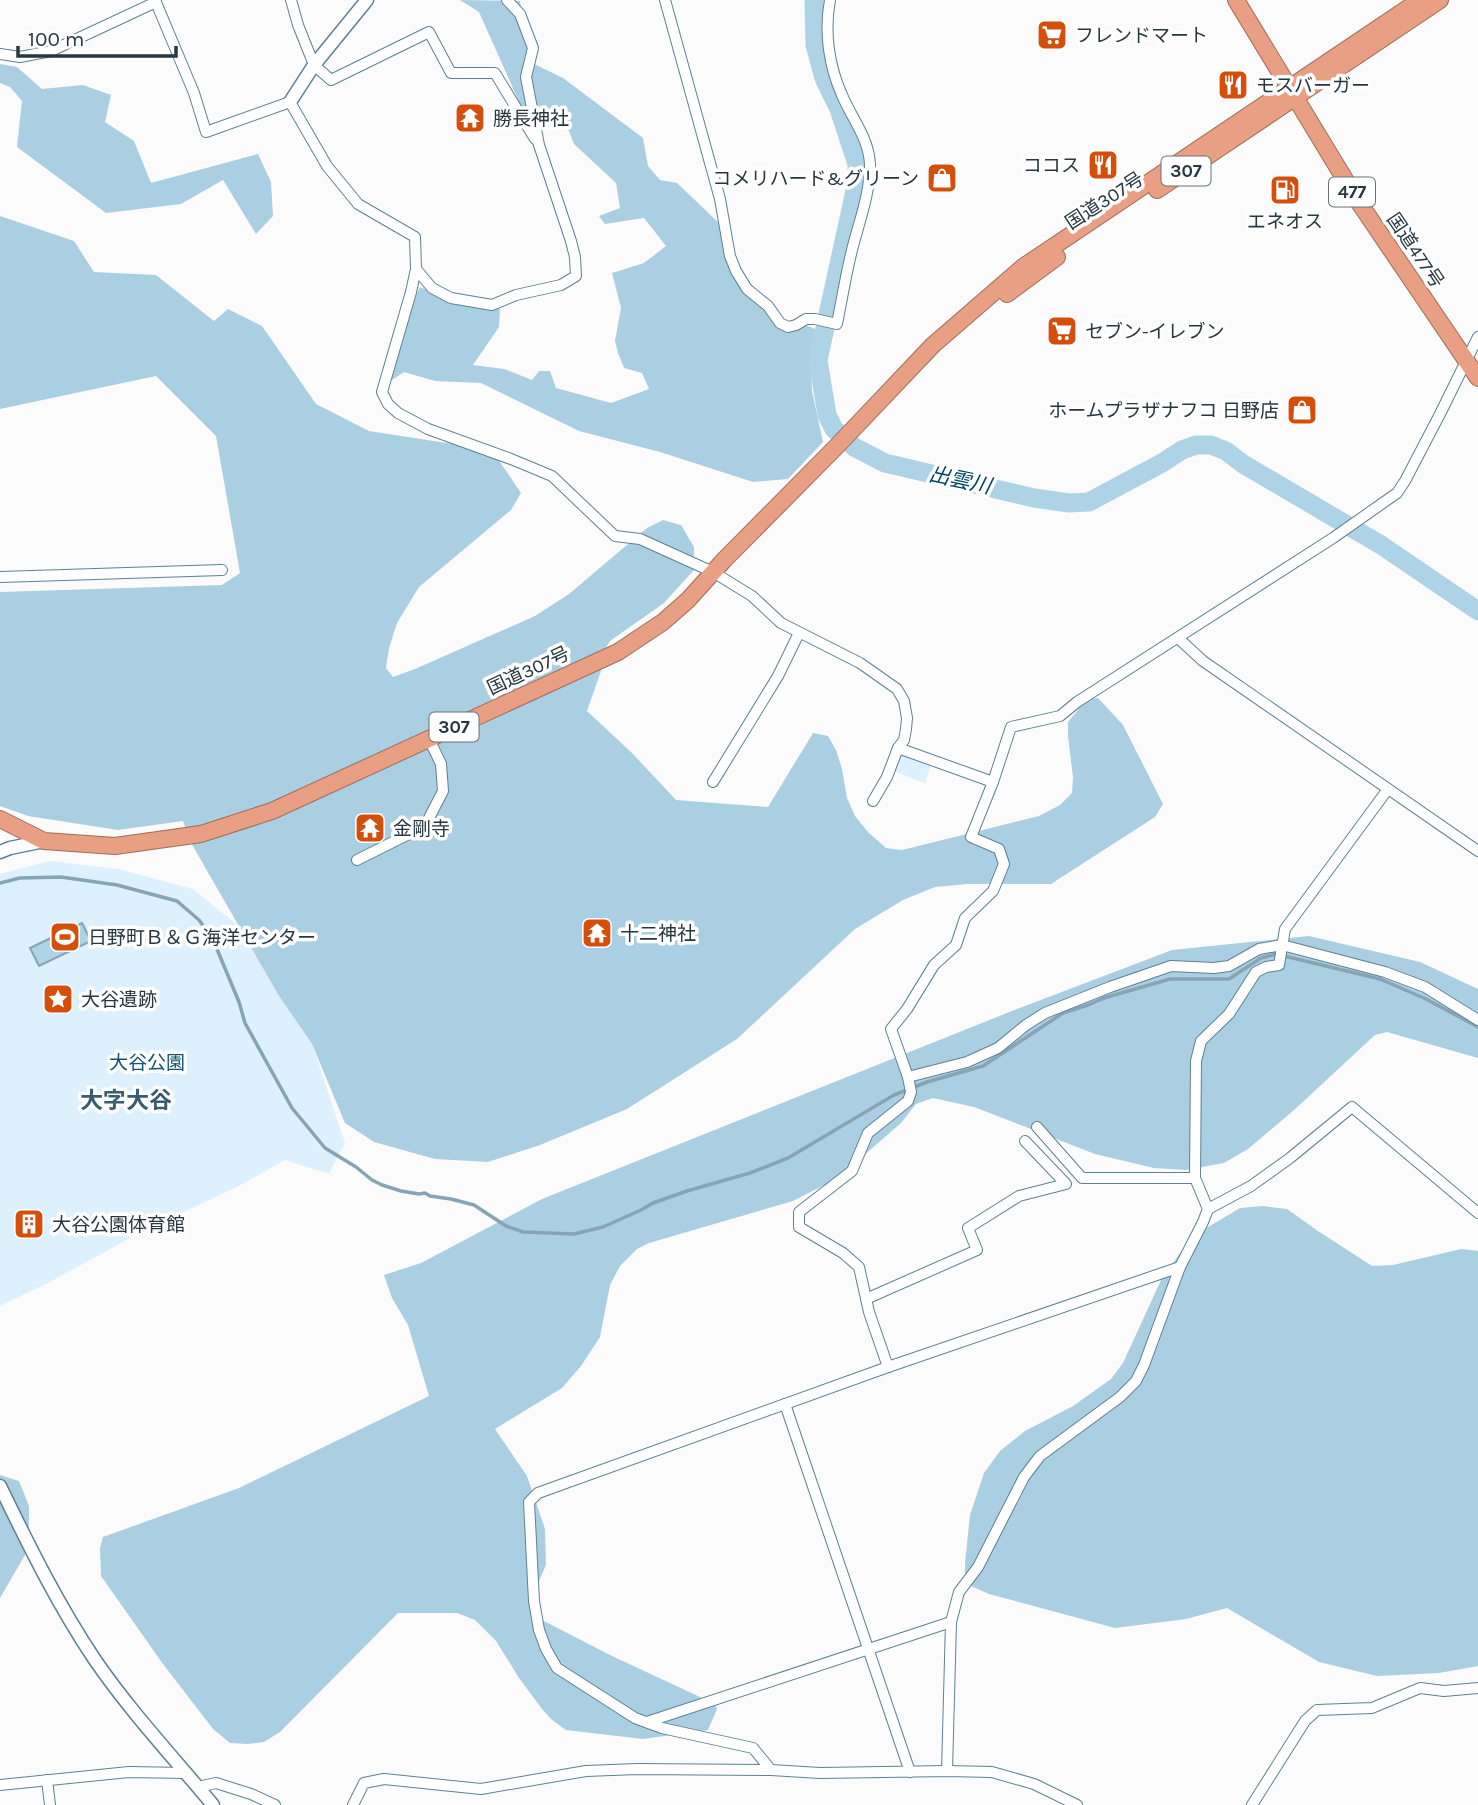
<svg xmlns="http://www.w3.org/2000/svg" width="1478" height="1805" font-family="Karla,'Noto Sans JP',sans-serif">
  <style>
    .green { fill: #dcf1fd }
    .forest { fill: #abcfe2 }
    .water { fill: #afd3e6; stroke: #86a4b4; stroke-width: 2 }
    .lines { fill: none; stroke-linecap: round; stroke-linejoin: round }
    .stream { stroke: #86a4b4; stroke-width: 3.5 }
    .river { stroke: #afd3e6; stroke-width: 19 }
    .minor-casing { stroke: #5d8193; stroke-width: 12 }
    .tertiary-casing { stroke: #5d8193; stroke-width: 15 }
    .trunk-casing { stroke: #a16b58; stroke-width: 18 }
    .minor { stroke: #fff; stroke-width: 10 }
    .tertiary { stroke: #fff; stroke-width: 12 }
    .trunk { stroke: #e89f84; stroke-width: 16 }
    .labels { text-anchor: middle; stroke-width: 7; stroke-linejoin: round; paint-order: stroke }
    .shield { fill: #fff; stroke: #687379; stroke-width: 2 }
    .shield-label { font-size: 18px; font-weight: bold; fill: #27373f }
    .poi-label { font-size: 19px; fill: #27373f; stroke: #fff; text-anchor: start }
    .street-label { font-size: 19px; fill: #27373f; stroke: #fff }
    .park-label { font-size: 19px; fill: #10536e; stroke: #fff }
    .water-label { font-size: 21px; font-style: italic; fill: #004762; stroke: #fff }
    .quarter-label { font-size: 23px; font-weight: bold; fill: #3a5d6e; stroke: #fff }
  </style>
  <rect width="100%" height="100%" fill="#fbfbfb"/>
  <!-- green -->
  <g class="green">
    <path d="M905,754L931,765L925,783L893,771L900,756Z"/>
    <path d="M50,861L118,869L193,889L240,927L279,996L312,1044L345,1143L329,1174L285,1160L237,1187L145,1230L48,1283L0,1306V874Z"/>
  </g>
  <!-- forest -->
  <g class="forest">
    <path d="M460,0L520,1L527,47L526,60L563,78L643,138L648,166L660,180L677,183L719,223L731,275L783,330L795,328L805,325L815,329L811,368L812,391L823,442L788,479L753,482L660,452L579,431L481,383L435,381L404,372L392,380C390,353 407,311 420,287L449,300L500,309L499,327L473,365L504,369L532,380L539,371H550L556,388L611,403L649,389L642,373L624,368L618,353L615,341L621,308L612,273L644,263L666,246L644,218L605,224L599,216L620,208L616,183L574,144L567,126L529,124L479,12Z"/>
    <path d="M0,64L17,67L42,89L83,85L111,95L105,122L134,141L151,183L258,154L271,182L273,216L256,234L223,180L181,204L106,213L17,147L22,101L10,87L0,83Z"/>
    <path d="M0,216L74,241L94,272L156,275L214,321L228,309L262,326L316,404L369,431L492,450L521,493L511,510L419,587L397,623L389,648L386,668L393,677L415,669L535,616L569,594L647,528L663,520L681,525L694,547V570L664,603L610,641L600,658L601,671L587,711L632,753L676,800L768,807L813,733L828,736L836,750L842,769L847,798L855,816L868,832L886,848L902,850L1039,816L1060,805L1072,793L1073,777L1068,736V722L1082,705L1089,699L1098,698L1123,725L1163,804L1155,817L1051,884H968L935,887L903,900L855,929L737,1039L627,1109L540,1145L488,1162L435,1159L374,1142L345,1123L312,1044L279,996L190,841L183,821L118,830L28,816L0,806V592L222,585L240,573L216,436L156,376L0,409Z"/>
    <path d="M1309,936L1420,962L1478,989V1058L1387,1032L1375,1035L1293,1111L1248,1149L1224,1163L1186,1170L1154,1168L1095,1154L974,1107L933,1098L916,1104L901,1123L838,1178L793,1201L649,1243L637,1249L620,1266L610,1285L600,1337L581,1366L562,1388L495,1429L527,1476L545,1529L546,1565L536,1588L540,1619L610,1655L715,1704L717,1709L708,1730L643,1739L566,1730L552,1720L542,1709L519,1678L496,1641L475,1620L457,1613H398L280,1732L264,1742L247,1744L230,1743L213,1729L163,1664L101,1576L100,1548L103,1537L239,1488L429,1396L408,1325L392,1298L384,1275L421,1263L542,1199L1017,1009L1172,950Z"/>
    <path d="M1263,1206L1287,1209L1318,1231L1372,1266L1393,1265L1461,1249L1478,1251V1666L1439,1673L1377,1676L1319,1662L1227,1608L1186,1619L1115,1628L989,1594L971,1586L965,1579V1563L970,1515L984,1473L1000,1451L1025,1431L1073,1406L1111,1379L1123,1363L1161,1280L1180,1253L1198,1233L1240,1208Z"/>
    <path d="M0,1475L19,1481L29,1506V1548L0,1598Z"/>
  </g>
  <!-- water -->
  <path class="water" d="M82,923L91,941L39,966L30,948Z"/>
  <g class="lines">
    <!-- stream -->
    <path class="stream" d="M0,883L20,878L61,877L117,885L177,901L199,920L208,932L214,942L239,1002L245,1023L292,1108L325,1148L356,1167L372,1180L382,1185L401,1191L419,1194L425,1193L430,1196L451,1199L474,1205L506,1226L523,1232L574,1234L603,1227L641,1210L653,1203L687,1191L750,1173L788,1158L894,1095L927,1082L983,1066L1063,1013L1088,1005L1104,998L1170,979H1229L1261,958L1276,954L1380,979L1426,999L1478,1027"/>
    <!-- river -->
    <path class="river" d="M814,0L815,45L824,78L839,109L857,164V182L818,360L827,415L834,429L854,447L885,463L1034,498L1069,503L1089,502L1162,463L1182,450L1196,445H1211L1226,451L1243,464L1381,545L1478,611"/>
    <!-- minor casing -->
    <g class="minor-casing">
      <g id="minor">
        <path d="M155,0L194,93L206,132L290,102L327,166L358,204L415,237L416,269L411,292L382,392L388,404L398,413L428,429L511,459L552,476L615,536L640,539L713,572L752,596L781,623L860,663L897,689L904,701L907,718L906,729L904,740L898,748L993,782"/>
        <path d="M291,0L298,25L314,65L331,80L429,32L451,73H495L535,139"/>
        <path d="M665,0L720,199L730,256L736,271L747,289L768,306L780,323L788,327L796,325L806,319H815L837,324C842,299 846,274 852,250C859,222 870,194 870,165C869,138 852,119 842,95C829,66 824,32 830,0"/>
        <path d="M0,54L20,57L51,51L156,2"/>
        <path d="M416,269L432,288L451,298L492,305L516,295L561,285L576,276L575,257L571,241L539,145L526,77L533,48L520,14L507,0"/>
        <path d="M0,577L222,570"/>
        <path d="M1178,638L1203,661L1478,851"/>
        <path d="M713,782L778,676L799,633"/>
        <path d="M873,801L887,777L898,748"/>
        <path d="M357,860L425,826L443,791L441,764L429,739"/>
        <path d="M908,1077L967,1062L998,1048L1026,1025L1045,1013L1110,987L1171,966L1214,968L1229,966L1259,949L1282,945L1385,972L1425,987L1478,1020"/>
        <path d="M1037,1127L1082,1178H1195"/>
        <path d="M1208,1209L1251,1186L1290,1158L1352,1107L1478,1213"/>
        <path d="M866,1299L977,1250L968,1228L1019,1196L1066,1184L1025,1141"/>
        <path d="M888,1367L869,1312L859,1267L843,1253L799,1227V1212L852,1171L868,1133L908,1101L911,1092L908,1077L891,1029L907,1009L934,965L956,945L965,918L993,891L1004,864L999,849L971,837L993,782L1011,727L1060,716L1077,702L1333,538L1397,493L1405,481L1440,414L1478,337"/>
        <path d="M785,1404L910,1772"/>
        <path d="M647,1722L951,1622"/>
        <path d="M771,1770L753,1748L662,1728L635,1718L557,1668L546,1649L539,1630L534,1601L529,1502L538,1493L888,1367L1180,1267"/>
        <path d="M947,1771L951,1622L959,1592L978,1567L1024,1477L1040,1456L1120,1397L1136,1381L1144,1365L1180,1267L1203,1222L1208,1209L1195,1178L1196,1061L1201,1041L1229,1014L1256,972L1266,967L1279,965L1285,929L1388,789"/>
        <path d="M47,1780L50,1805"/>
        <path d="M0,1785L129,1772L186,1773"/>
        <path d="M198,1787L216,1783L251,1794L275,1805"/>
        <path d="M353,1805L364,1783L384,1779L481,1789L586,1771L637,1769L771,1770L820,1773L947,1771L992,1772L1034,1784L1077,1805"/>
        <path d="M1252,1805L1305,1721L1317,1710L1372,1708L1420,1688L1444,1691L1478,1688"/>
      </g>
    </g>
    <!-- tertiary casing -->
    <g class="tertiary-casing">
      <g id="tertiary">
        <path d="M290,102L314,65L367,0"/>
        <path d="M0,852L10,848L44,841"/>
        <path d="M0,1486C29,1546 58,1605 95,1660C130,1711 173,1757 213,1805"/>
      </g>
    </g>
    <!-- trunk casing -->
    <g class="trunk-casing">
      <g id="trunk">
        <path d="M1236,0L1358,201L1478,378"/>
        <path d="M1157,190L1440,0"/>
        <path d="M1007,294L1057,257"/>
        <path d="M0,819L44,841L115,846L201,834L272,811L618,652L663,622L688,600L725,559L837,446L933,345L1023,267L1420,0"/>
      </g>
    </g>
    <!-- minor -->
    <use href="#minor" class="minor"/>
    <!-- tertiary -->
    <use href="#tertiary" class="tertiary"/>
    <!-- trunk -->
    <use href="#trunk" class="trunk"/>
  </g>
  <!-- icons -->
  <defs>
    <g id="supermarket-square" transform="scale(1.575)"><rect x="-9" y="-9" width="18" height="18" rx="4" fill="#d44f0c" stroke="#fff"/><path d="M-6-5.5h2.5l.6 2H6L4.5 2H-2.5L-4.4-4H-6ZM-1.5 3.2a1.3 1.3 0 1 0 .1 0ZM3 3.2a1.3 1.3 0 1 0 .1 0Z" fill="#fff"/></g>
    <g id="restaurant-square" transform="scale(1.575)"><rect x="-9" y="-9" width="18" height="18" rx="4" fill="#d44f0c" stroke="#fff"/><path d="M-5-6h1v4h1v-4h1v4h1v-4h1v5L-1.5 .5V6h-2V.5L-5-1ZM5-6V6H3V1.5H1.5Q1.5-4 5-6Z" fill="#fff"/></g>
    <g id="temple-square" transform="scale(1.575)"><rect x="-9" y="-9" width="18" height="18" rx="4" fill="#d44f0c" stroke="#fff"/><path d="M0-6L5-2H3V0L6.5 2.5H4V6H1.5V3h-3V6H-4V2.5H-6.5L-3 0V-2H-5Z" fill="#fff"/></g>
    <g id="shop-square" transform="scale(1.575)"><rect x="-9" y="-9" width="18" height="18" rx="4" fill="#d44f0c" stroke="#fff"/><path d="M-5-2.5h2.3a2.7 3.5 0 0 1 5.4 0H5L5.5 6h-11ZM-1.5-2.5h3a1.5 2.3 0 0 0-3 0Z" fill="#fff"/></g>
    <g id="fuel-square" transform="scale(1.575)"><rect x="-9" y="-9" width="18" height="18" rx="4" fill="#d44f0c" stroke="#fff"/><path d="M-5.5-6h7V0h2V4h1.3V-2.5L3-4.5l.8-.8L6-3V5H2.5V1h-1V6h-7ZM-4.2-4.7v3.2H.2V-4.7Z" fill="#fff"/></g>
    <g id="stadium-square" transform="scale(1.575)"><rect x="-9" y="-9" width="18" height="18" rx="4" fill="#d44f0c" stroke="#fff"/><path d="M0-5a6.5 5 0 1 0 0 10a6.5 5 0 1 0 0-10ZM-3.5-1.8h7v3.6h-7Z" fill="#fff"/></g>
    <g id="sight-square" transform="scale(1.575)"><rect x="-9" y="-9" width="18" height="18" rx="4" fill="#d44f0c" stroke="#fff"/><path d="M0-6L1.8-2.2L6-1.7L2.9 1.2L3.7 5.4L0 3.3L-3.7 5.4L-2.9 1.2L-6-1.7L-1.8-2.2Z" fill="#fff"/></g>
    <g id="building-square" transform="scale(1.575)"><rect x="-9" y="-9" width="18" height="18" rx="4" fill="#d44f0c" stroke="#fff"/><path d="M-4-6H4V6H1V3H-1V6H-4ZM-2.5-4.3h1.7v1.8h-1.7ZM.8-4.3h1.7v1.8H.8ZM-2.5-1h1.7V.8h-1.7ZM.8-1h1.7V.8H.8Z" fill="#fff"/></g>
  </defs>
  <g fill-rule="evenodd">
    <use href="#supermarket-square" x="1052" y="35"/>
    <use href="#restaurant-square" x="1233" y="85"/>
    <use href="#temple-square" x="470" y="118"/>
    <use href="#restaurant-square" x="1103" y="165"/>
    <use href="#shop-square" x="942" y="178"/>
    <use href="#fuel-square" x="1285" y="190"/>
    <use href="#supermarket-square" x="1062" y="331"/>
    <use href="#shop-square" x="1302" y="410"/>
    <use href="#temple-square" x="370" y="828"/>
    <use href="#temple-square" x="597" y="933"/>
    <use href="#stadium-square" x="65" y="937"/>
    <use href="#sight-square" x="58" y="999"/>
    <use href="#building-square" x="29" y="1224"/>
  </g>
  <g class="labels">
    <!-- shield labels -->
    <g class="shield">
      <rect x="1161.5" y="156.5" width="49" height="29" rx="5"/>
      <rect x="1329" y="177.5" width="46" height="29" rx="5"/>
      <rect x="429.5" y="712.5" width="49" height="29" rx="5"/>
    </g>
    <g class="shield-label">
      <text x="1186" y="177">307</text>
      <text x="1352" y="198">477</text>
      <text x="454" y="733">307</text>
    </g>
    <!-- poi labels -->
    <g class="poi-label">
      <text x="1075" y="42">フレンドマート</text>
      <text x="1256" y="92">モスバーガー</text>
      <text x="493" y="125">勝長神社</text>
      <text x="1080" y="172" text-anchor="end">ココス</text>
      <text x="919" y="185" text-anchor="end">コメリハード&amp;グリーン</text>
      <text x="1285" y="228" text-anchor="middle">エネオス</text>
      <text x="1085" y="338">セブン-イレブン</text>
      <text x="1279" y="417" text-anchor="end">ホームプラザナフコ 日野店</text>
      <text x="393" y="835">金剛寺</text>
      <text x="620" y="940">十二神社</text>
      <text x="88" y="944">日野町Ｂ＆Ｇ海洋センター</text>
      <text x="81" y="1006">大谷遺跡</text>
      <text x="52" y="1231">大谷公園体育館</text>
    </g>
    <!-- street labels -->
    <g class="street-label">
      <text transform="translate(1104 200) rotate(-33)" y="7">国道307号</text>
      <text transform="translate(1416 250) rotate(56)" y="7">国道477号</text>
      <text transform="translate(528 670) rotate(-25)" y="7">国道307号</text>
    </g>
    <!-- park labels -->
    <g class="park-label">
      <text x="147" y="1069">大谷公園</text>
    </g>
    <!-- water labels -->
    <g class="water-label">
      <text transform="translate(960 480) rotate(12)" y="7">出雲川</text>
    </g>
    <!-- quarter labels -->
    <g class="quarter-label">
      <text x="126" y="1108">大字大谷</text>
    </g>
  </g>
  <!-- scale -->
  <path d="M18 46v10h158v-10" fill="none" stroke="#27373f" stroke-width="3.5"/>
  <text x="28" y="46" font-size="21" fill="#27373f" stroke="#ffffff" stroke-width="5" paint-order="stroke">100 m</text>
</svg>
